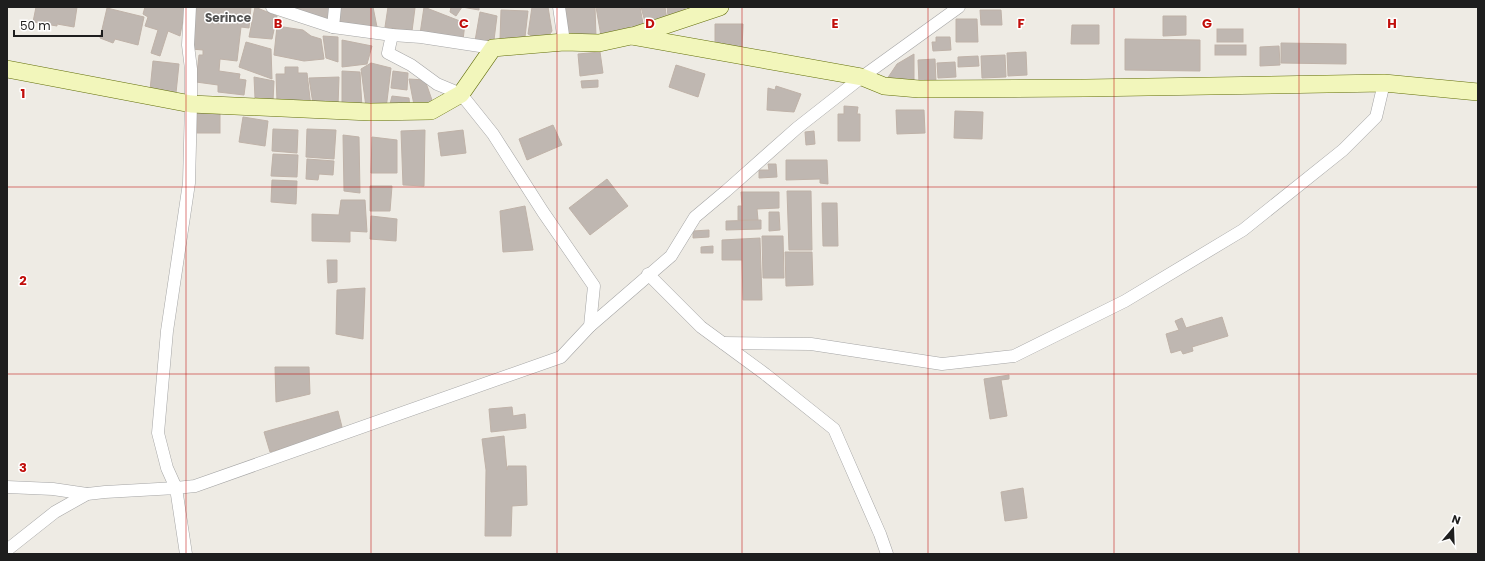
<svg xmlns="http://www.w3.org/2000/svg" width="1485" height="561" font-family="Poppins,sans-serif">
  <style>
    .building { fill: #bfb7b1; stroke: #bfb2a8 }
    .lines { fill: none; stroke-linecap: round; stroke-linejoin: round }
    .street-casing { stroke: #a5a5a5; stroke-width: 13 }
    .secondary-casing { stroke: #636f0b; stroke-width: 18 }
    .street { stroke: #fff; stroke-width: 12 }
    .secondary { stroke: #f2f6bb; stroke-width: 17 }
    .grid { fill: none; stroke: #c10e0b; stroke-width: 1; stroke-opacity: 0.55 }
    .labels { text-anchor: middle; stroke-width: 3; stroke-linejoin: round; paint-order: stroke }
    .quarter-label { font-size: 12px; font-weight: bold; fill: #515151; stroke: #fff }
    .grid-label { font-size: 13px; text-anchor: middle; font-weight: bold; fill: #c10e0b; stroke: #fff; stroke-width: 3; stroke-linejoin: round; paint-order: stroke }
  </style>
  <rect width="100%" height="100%" fill="#eeebe4"/>
  <!-- building -->
  <g class="building">
    <path d="M36,7H77L74,27L57,24V26L33,22Z"/>
    <path d="M145,7H178L185,9L180,36L168,31L160,56L151,53L158,30L145,26L148,17L143,14Z"/>
    <path d="M195,7H251L249,28L241,27L237,61L220,59L219,71L240,74L239,79L246,80L244,95L218,92V85L196,82L199,55H203V50L191,49Z"/>
    <path d="M255,7L277,16L272,39L249,37Z"/>
    <path d="M296,7H332L331,23L296,11Z"/>
    <path d="M340,7H373L377,27L338,24Z"/>
    <path d="M388,7H410L415,8L412,31L385,27Z"/>
    <path d="M424,7L465,23L463,40L420,34Z"/>
    <path d="M451,7H479V10L462,7L456,16L450,12Z"/>
    <path d="M532,7H548L552,31L548,37L538,39L528,34Z"/>
    <path d="M564,7H595L596,37L567,38Z"/>
    <path d="M596,7H640L644,29L601,36Z"/>
    <path d="M641,7H665L667,20L645,22Z"/>
    <path d="M667,7H685L686,13L668,16Z"/>
    <path d="M107,8L144,17L138,45L115,39L113,43L100,38Z"/>
    <path d="M501,10L528,11L525,37L500,39Z"/>
    <path d="M980,10H1001L1002,25H981Z"/>
    <path d="M480,12L497,16L494,40L475,41Z"/>
    <path d="M1163,16H1186V35L1163,36Z"/>
    <path d="M956,19H977L978,42H956Z"/>
    <path d="M715,24H743L742,50L715,49Z"/>
    <path d="M1072,25H1099V44H1071Z"/>
    <path d="M277,26L303,30L311,36L321,39L324,59L304,61L274,55Z"/>
    <rect x="1217" y="29" width="26" height="13"/>
    <path d="M323,36L338,37V62L326,58Z"/>
    <path d="M936,37H950L951,50L933,51L932,42H936Z"/>
    <path d="M1125,39L1200,40V71L1125,70Z"/>
    <path d="M342,40L372,46L367,64L342,67Z"/>
    <path d="M246,42L271,49L272,79L239,67Z"/>
    <path d="M1281,43L1346,44V64L1281,63Z"/>
    <rect x="1215" y="45" width="31" height="10"/>
    <path d="M1279,46L1280,65L1260,66V47Z"/>
    <path d="M600,52L603,73L580,76L578,54Z"/>
    <path d="M1026,52L1027,75L1008,76L1007,53Z"/>
    <path d="M914,54V82H885L897,64Z"/>
    <path d="M1005,55L1006,77L982,78L981,56Z"/>
    <path d="M978,56L979,66L958,67V57Z"/>
    <path d="M935,59L936,82L919,83L918,60Z"/>
    <path d="M153,61L179,64L176,93L150,90Z"/>
    <path d="M955,62L956,77L938,78L937,63Z"/>
    <path d="M371,63L391,68L386,109L366,107L361,69Z"/>
    <path d="M676,65L705,74L698,97L669,87Z"/>
    <path d="M285,67H298V73H307L311,107L277,102L276,74H285Z"/>
    <path d="M342,71L360,72L362,108L342,107Z"/>
    <path d="M393,71L408,73L407,90L391,88Z"/>
    <path d="M254,77L274,81L273,101L255,98Z"/>
    <path d="M339,77L338,106L313,104L309,78Z"/>
    <path d="M409,79L425,80L433,103L414,105Z"/>
    <path d="M598,80V87L582,88L581,81Z"/>
    <path d="M776,86L801,94L794,112L767,110L768,88L775,90Z"/>
    <path d="M392,96L409,98L410,109L389,108Z"/>
    <path d="M844,106L858,107L857,114H860V141H838V114H844Z"/>
    <path d="M896,110H924L925,133L897,134Z"/>
    <path d="M955,111L983,112L982,139L954,138Z"/>
    <rect x="197" y="113" width="23" height="20"/>
    <path d="M243,117L268,121L265,146L239,142Z"/>
    <path d="M553,125L562,145L527,160L519,139Z"/>
    <path d="M273,129L298,130L297,153L272,151Z"/>
    <path d="M307,129L336,130L334,159L306,157Z"/>
    <path d="M425,130L424,186L403,185L401,131Z"/>
    <path d="M463,130L466,153L441,156L438,133Z"/>
    <path d="M814,131L815,144L806,145L805,132Z"/>
    <path d="M343,135L359,137L360,193L344,191Z"/>
    <path d="M372,137L397,140V173H371Z"/>
    <path d="M273,154L298,155L297,177L271,176Z"/>
    <path d="M307,159L334,161L333,175L319,174L318,180L306,179Z"/>
    <path d="M786,160H827L828,184L820,183V179L786,180Z"/>
    <path d="M768,164H776L777,177L759,178V170H769Z"/>
    <path d="M607,179L628,206L590,235L569,208Z"/>
    <path d="M272,180L297,181L296,204L271,202Z"/>
    <path d="M370,186H392L390,211H370Z"/>
    <path d="M787,191H811L812,250H789Z"/>
    <path d="M741,192H779V208L757,209L758,220H738V206H742Z"/>
    <path d="M341,200H365L367,232L350,231V242L312,241V214L339,215Z"/>
    <path d="M822,203H837L838,246H823Z"/>
    <path d="M525,206L533,250L503,252L500,211Z"/>
    <path d="M769,212H779L780,230L769,231Z"/>
    <path d="M371,216L397,219L396,241L370,239Z"/>
    <path d="M761,220V229L726,230V221Z"/>
    <path d="M709,230V237L693,238V231Z"/>
    <path d="M762,236H783L784,278H763Z"/>
    <path d="M760,238L762,300H743L742,260H722V240Z"/>
    <path d="M713,246V253H701V247Z"/>
    <path d="M785,252H812L813,285L786,286Z"/>
    <path d="M327,260H337V282L328,283Z"/>
    <path d="M365,288L363,339L336,334L337,290Z"/>
    <path d="M1222,317L1228,336L1192,347L1193,351L1183,354L1181,350L1171,353L1166,334L1179,330L1175,321L1182,318L1186,328Z"/>
    <path d="M275,367H309L310,394L276,402Z"/>
    <path d="M1009,375V379L1001,380L1007,416L990,419L984,379Z"/>
    <path d="M512,407L513,416L525,414L526,428L491,432L489,409Z"/>
    <path d="M338,411L343,431L270,452L264,432Z"/>
    <path d="M504,436L507,470L508,466H526L527,505L512,506L511,536H485L486,470L482,439Z"/>
    <path d="M1023,488L1027,518L1005,521L1001,492Z"/>
  </g>
  <g class="lines">
    <!-- street casing -->
    <g class="street-casing">
      <g id="street">
        <path d="M190,7L188,45L191,69V104L189,183L167,331L158,433L167,468L176,488L195,486L561,357L590,326L594,286L543,212L493,134L461,94L437,84L411,65L388,53L392,35L333,27L335,7"/>
        <path d="M272,7L333,27"/>
        <path d="M559,7L564,42"/>
        <path d="M392,35L421,37L493,48"/>
        <path d="M648,274L701,327L765,374L834,429L880,534L887,554"/>
        <path d="M590,326L671,256L695,217L726,191L797,128L862,77L959,7"/>
        <path d="M723,343L811,344L942,364L1014,356L1125,301L1243,230L1343,150L1376,117L1384,83"/>
        <path d="M7,487L53,489L87,494"/>
        <path d="M7,550L55,512L87,494L105,492L176,488L186,554"/>
      </g>
    </g>
    <!-- secondary casing -->
    <g class="secondary-casing">
      <g id="secondary">
        <path d="M633,36L720,7"/>
        <path d="M7,69L191,104L370,112L431,111L461,94L493,48L564,42L599,43L631,36L862,77L884,86L919,89L1086,88L1384,83L1478,92"/>
      </g>
    </g>
    <!-- street -->
    <use href="#street" class="street"/>
    <!-- secondary -->
    <use href="#secondary" class="secondary"/>
  </g>
  <!-- grid -->
  <path class="grid" d="M186,7V554M371,7V554M557,7V554M742,7V554M928,7V554M1114,7V554M1299,7V554M7,187H1478M7,374H1478"/>
  <g class="labels">
    <!-- quarter labels -->
    <g class="quarter-label">
      <text x="228" y="22">Serince</text>
    </g>
  </g>
  <g class="grid-label">
    <text x="278" y="28">B</text>
    <text x="464" y="28">C</text>
    <text x="650" y="28">D</text>
    <text x="835" y="28">E</text>
    <text x="1021" y="28">F</text>
    <text x="1207" y="28">G</text>
    <text x="1392" y="28">H</text>
    <text x="23" y="98">1</text>
    <text x="23" y="285">2</text>
    <text x="23" y="472">3</text>
  </g>
  <!-- border -->
  <rect width="1485" height="561" fill="none" stroke="#1e1e1e" stroke-width="16"/>
  <!-- north arrow -->
  <g transform="translate(1453 529) rotate(19)" stroke="#ffffff" stroke-width="3" paint-order="stroke">
  <path d="M0-3L7 15L0 10L-7 15Z" fill="#1e1e1e"/>
  <text y="-6" font-size="11" font-weight="bold" text-anchor="middle" fill="#1e1e1e">N</text>
  </g>
  <!-- scale -->
  <path d="M14 30v6h88v-6" fill="none" stroke="#1e1e1e" stroke-width="2"/>
  <text x="20" y="30" font-size="12" fill="#1e1e1e" stroke="#ffffff" stroke-width="3" paint-order="stroke">50 m</text>
</svg>
